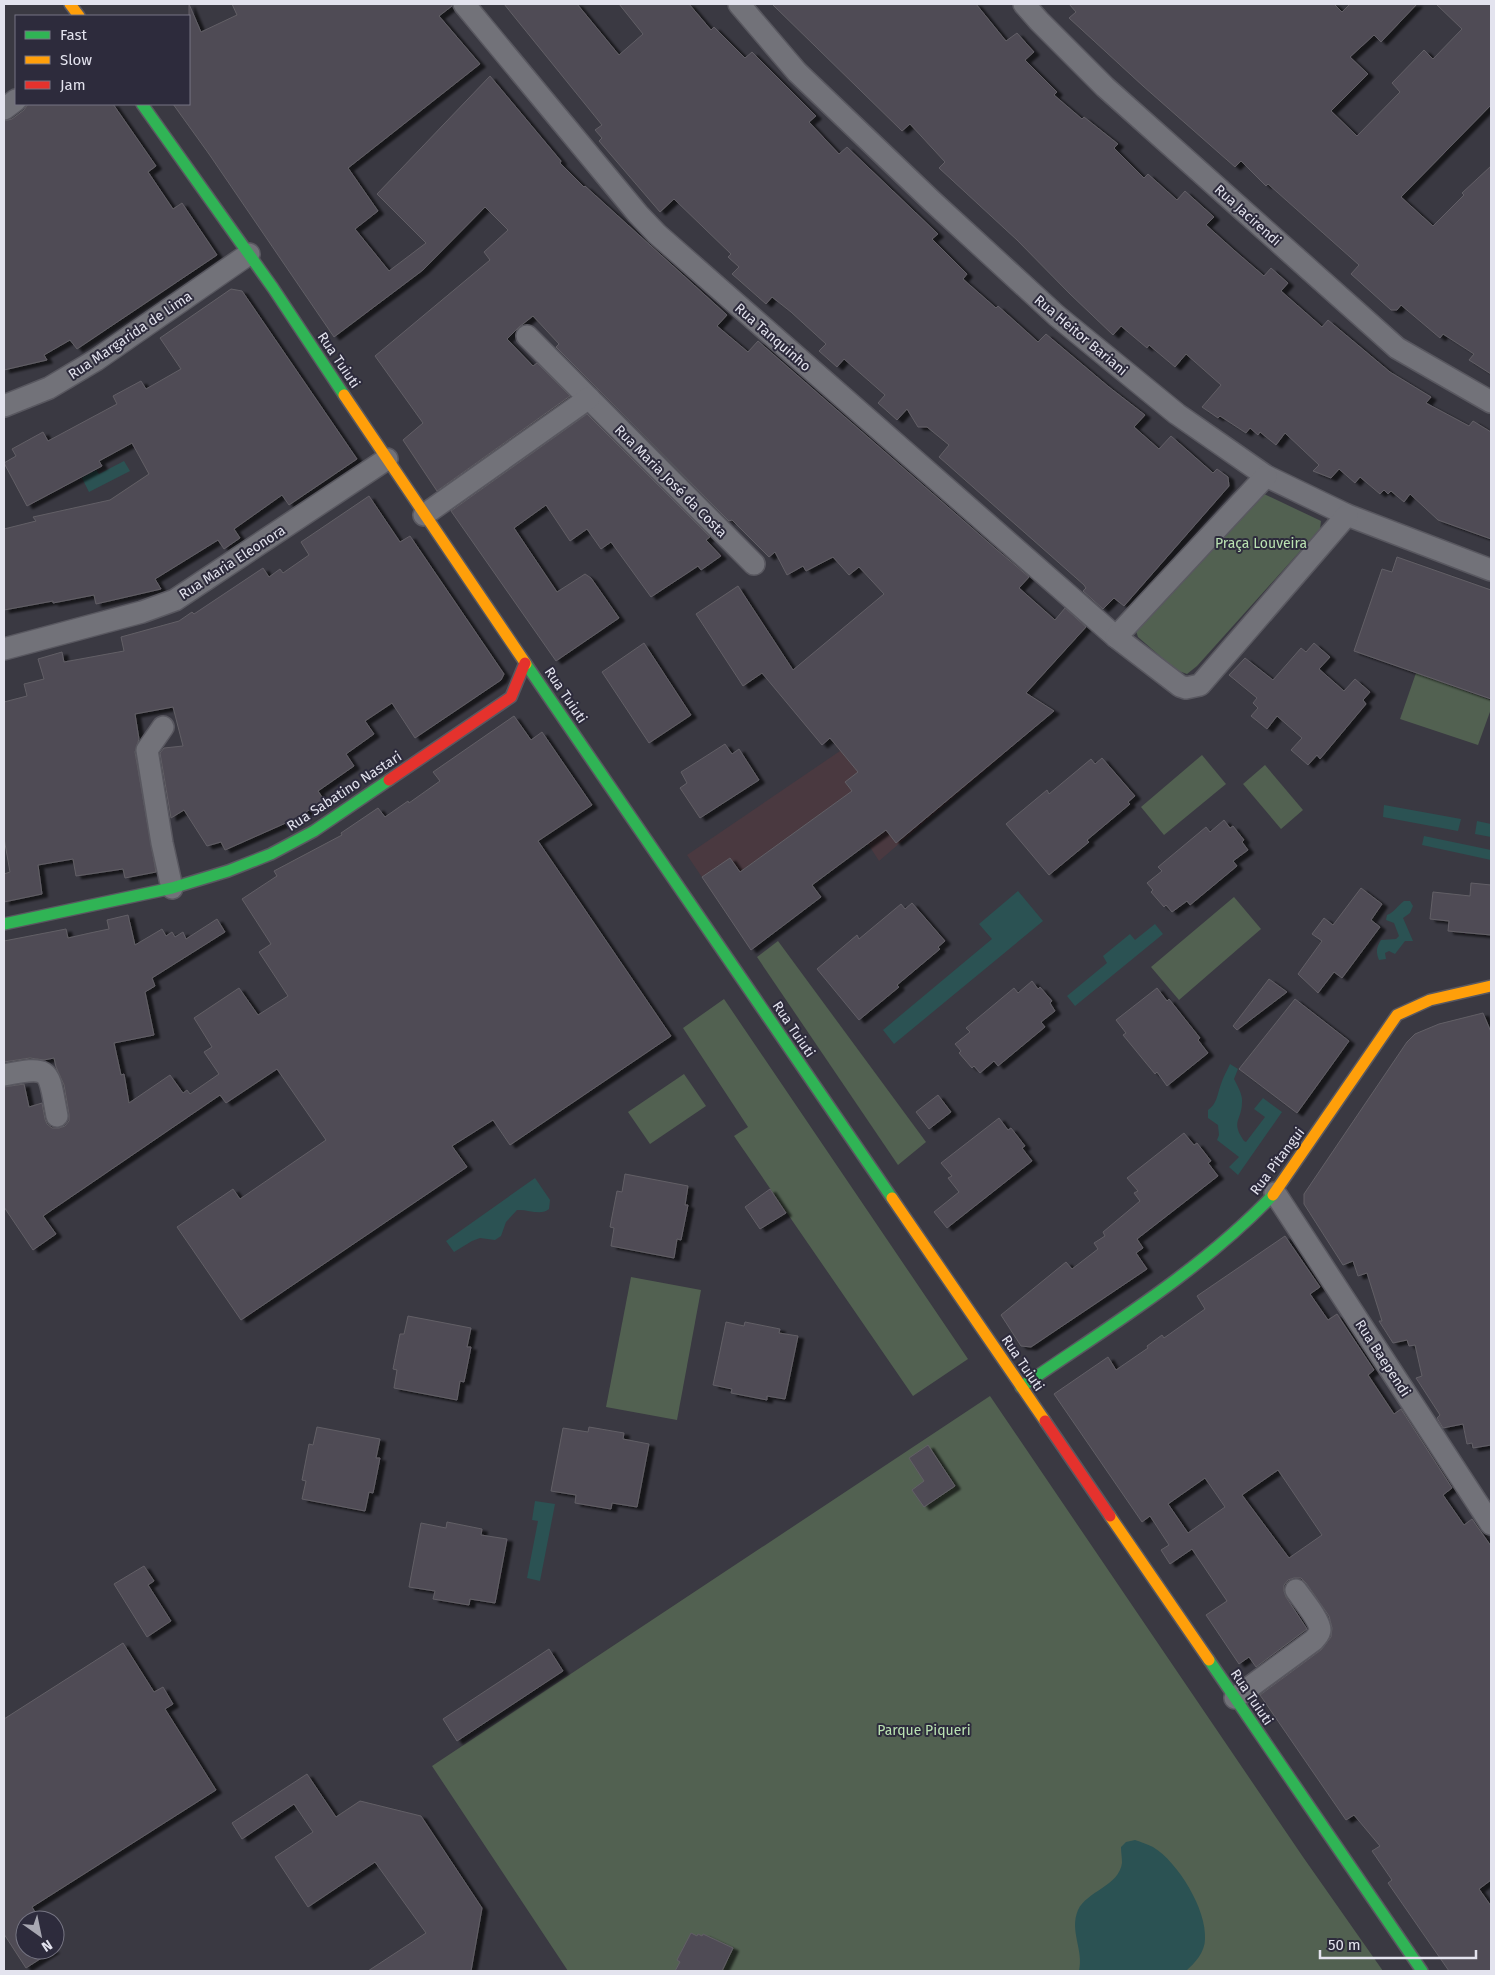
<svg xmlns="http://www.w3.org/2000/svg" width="1495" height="1975" font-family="'Fira Sans',sans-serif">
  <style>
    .industrial { fill: #4a3940 }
    .green { fill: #526151 }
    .water { fill: #2b5253 }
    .building { fill: #4f4c55; stroke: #625f66; fill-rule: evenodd; filter: url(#shadow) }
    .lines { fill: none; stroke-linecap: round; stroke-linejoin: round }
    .street-casing { stroke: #595860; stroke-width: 24 }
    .fast-casing { stroke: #595860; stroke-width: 14 }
    .slow-casing { stroke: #595860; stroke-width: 14 }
    .jam-casing { stroke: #595860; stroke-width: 14 }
    .street { stroke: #727279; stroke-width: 21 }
    .fast { stroke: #30b455; stroke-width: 11 }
    .slow { stroke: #ff9f0a; stroke-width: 11 }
    .jam { stroke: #e5322d; stroke-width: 11 }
    .labels { text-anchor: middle; stroke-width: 4; stroke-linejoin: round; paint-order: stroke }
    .street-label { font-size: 14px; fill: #e3e3ee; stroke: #2d2b3c }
    .park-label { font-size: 14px; fill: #bae2b2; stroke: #2d2b3c }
  </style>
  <defs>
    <filter id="shadow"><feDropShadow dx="5.5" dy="3" stdDeviation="1" flood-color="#0009"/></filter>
  </defs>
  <rect width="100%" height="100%" fill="#3a3942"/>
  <!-- industrial -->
  <path class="industrial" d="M978,662L1054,711L879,861L840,800L712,892L687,855L840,751L830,738L822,745L774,687Z"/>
  <!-- green -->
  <g class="green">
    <path d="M1264,494L1319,520L1321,521L1320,529L1197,666L1187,674L1176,670L1138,637L1136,631L1251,502Z"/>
    <path d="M1416,673L1491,700V709L1478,745L1400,719Z"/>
    <path d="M1202,755L1226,784L1164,835L1141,807Z"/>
    <path d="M1265,765L1303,810L1281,829L1243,784Z"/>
    <path d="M1234,897L1261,929L1179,1000L1151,967Z"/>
    <path d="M778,941L926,1142L898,1165L757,957Z"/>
    <path d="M724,999L968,1359L913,1396L734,1136L748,1127L683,1028Z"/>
    <path d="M684,1074L706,1106L650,1144L628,1112Z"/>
    <path d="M631,1277L701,1290L677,1420L606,1407Z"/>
    <path d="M990,1396L1303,1857L1383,1971H568L432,1766Z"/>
  </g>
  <!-- water -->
  <g class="water">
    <path d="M124,461L130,471L89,492L82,478L96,470L99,474Z"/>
    <path d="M1384,805L1461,819L1458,831L1383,817Z"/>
    <path d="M1477,821L1491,824V837L1475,834Z"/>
    <path d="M1424,836L1491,850V860L1422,845Z"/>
    <path d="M1018,891L1043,921L894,1044L883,1030L992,939L979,924Z"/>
    <path d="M1404,901H1410L1413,906L1410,913L1403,918L1413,941H1405L1395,954L1389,951L1385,953L1386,959L1379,960C1376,952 1376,948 1381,940L1396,939L1399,936L1394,923L1386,920L1387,915C1395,912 1397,906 1404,901Z"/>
    <path d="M1155,924L1163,934L1075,1006L1067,996L1107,963L1103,956L1130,934L1135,940Z"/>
    <path d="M1230,1064L1238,1069L1234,1079C1237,1085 1243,1095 1242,1102C1242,1121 1230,1121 1244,1141L1246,1142L1265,1117L1254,1109L1263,1098L1282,1112L1238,1175L1229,1167L1239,1157L1217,1140L1219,1135L1218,1125L1208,1118V1110C1217,1104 1217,1095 1221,1084C1223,1077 1227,1071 1230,1064Z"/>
    <path d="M535,1178L550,1200L549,1209C541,1216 528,1209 517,1210L506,1222L501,1236L495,1240L480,1238L472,1241L454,1252L446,1241Z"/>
    <path d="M535,1501L555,1504L540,1581L527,1578L538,1521L532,1520Z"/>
    <path d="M1135,1840C1141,1842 1147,1844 1153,1847C1178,1862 1207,1910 1205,1939C1205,1952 1195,1963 1186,1971H1079C1084,1950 1069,1931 1078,1910C1087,1891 1119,1886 1122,1863C1122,1858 1121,1852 1121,1847L1126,1842Z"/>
  </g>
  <!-- building -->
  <g class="building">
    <path d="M189,4L201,32L237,15L232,4H452V6L439,16L480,64L348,168L378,211L355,229L389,271L426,243L377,194L490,76L561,161L560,163L584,187L585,186L727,315L717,326L748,352L758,341L996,549L1029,577L1019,588L1055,620L1065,608L1086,627L1026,693L1054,711L896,843L886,830L812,885L821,897L751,950L702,877L730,858L740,872L852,791L845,782L858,772L830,738L822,745L762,673L743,686L696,614L738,586L793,670L884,594L859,567L849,575L833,557L806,571L803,566L787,575L775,552L769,557L732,520L729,521L556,347L559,344L533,316L519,327L507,339L533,366L537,363L570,396L437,491L403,440L423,423L375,356L490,260L484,252L508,230L485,207L423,270L334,337L209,154L173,104H189Z"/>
    <path d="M504,4H577L619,55L643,34L619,4H689L711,30L714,27L745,58L752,52L816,116L809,122L839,154L847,147L938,234L932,239L967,274L963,279L996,308L998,306L1038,342L1046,334L1109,387L1145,415L1134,427L1159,449L1171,436L1213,473L1217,469L1228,477L1229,486L1124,606L1114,598L1103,609L1083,591L1086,588L1084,585L939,457L949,445L927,427H918L907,409L897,420L878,403L885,395L844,359L837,367L819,351L826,344L791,312L772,297L766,304L732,274L739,267L728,257L731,254L674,199L660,212L599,141L602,138L595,130L602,125Z"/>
    <path d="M772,4H976L1006,41L1017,33L1034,52L1025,60L1057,92L1054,95L1082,119L1084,117L1118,144L1114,148L1144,178L1148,174L1177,200L1185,191L1214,217L1206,225L1235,251L1264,276L1271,268L1288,283L1281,291L1322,327L1328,320L1390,372L1431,397L1426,403L1469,426L1473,421L1491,432V539L1438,520L1410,494L1404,502L1391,491L1388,494L1384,490L1380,494L1360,477L1355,483L1339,469L1331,478L1313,471L1319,465L1285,433L1276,445L1260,432L1258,435L1250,428L1246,433L1220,416L1218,418L1202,407L1221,385L1186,354L1175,367L1149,345L1147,348L1121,326L1113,335L1070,294L1017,240L939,168L945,162L910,124L902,131Z"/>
    <path d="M1069,4H1334L1342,12L1350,4H1417L1381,42L1374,35L1350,57L1368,74L1331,111L1357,136L1400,92L1392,83L1424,50L1433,59L1462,29L1436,4H1491V105L1401,197L1433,226L1464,195L1462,193L1491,166V374L1469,360L1474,354L1443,334L1440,338L1401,305L1397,310H1391L1351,274L1359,265L1268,184L1266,186L1241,161L1235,167L1143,86L1069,18L1076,12Z"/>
    <path d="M28,104H113L156,166L148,172L173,209L182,203L217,255L77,349L70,340L44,355L47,360L4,370V121L12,119L24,110Z"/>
    <path d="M231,289L242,291L357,459L289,505L282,495L234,529L240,538L224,549L218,540L155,579L161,589L96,604L94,595L53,603V601L4,610V529L36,521L33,517L110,500L149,474L132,443L99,461L102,466L27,506L4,463L16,456L12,449L43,432L48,441L117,404L113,396L141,381L146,389L181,369L160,338Z"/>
    <path d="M587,414L710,537L706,540L721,556L701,570L698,566L651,597L611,542L601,549L587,529L570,541L546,505L514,528L557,592L585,574L591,578L619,618L556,661L451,511Z"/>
    <path d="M369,496L400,542L410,536L504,674L501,680L415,738L392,703L365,721L374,734L346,754L354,766L318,791L324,800L297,818L225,850L221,842L207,846L184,810L171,818L160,753L164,748L183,746L173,707L135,714L139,739L135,752L156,872L125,878L123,869L76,876L73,859L38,865L42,894L4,902V874L10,872L4,838V702L27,696L24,684L44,679L38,659L62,652L64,662L124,651L121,637L179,621L192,612L194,614L263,568L269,577L280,569L283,573L309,555L301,542Z"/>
    <path d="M1397,557L1491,590V699L1354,651L1382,569L1392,572Z"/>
    <path d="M644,643L691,715L649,743L602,672Z"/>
    <path d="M1314,643L1330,657L1319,669L1344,691L1355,679L1370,692L1363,700L1366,704L1320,759L1317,755L1308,765L1291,750L1302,738L1277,716L1267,729L1251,716L1258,708L1253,703L1257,698L1229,675L1245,658L1273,680L1301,648L1306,652Z"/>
    <path d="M514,716L531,740L542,732L592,805L538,841L671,1036L510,1145L493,1120L452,1146L467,1167L241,1320L177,1227L233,1189L240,1199L326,1140L277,1069L226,1103L220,1095L43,1216L56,1234L33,1250L4,1207V1087L24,1084L29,1107L42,1103L45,1119L47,1124L52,1128H59L65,1126L69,1121V1114L64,1085L56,1067L54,1058L44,1060L30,1058L4,1062V941L66,929L68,938L90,933L109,929L107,920L128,915L135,945L162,929L166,936L172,932L175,937L183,932L186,939L217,919L225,932L152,978L155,986L145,992L154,1035L114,1043L121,1075L124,1074L129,1103L170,1075L183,1093L187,1090L190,1094L219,1074L204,1052L212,1047L194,1018L239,988L258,1015L288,996L259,952L271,944L242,899L277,876L274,871L342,835L341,833L378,808L385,817L408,801L409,803L440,781L433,772Z"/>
    <path d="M725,744L732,754L739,749L759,780L700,818L680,788L687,783L681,772Z"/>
    <path d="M1102,758L1135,796L1128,802L1130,804L1087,840L1089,842L1049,875L1006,824L1047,790L1049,794L1091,759L1095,764Z"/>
    <path d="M1224,820L1230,828L1233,826L1244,840L1242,842L1248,850L1233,861L1237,866L1190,905L1187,901L1172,912L1166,905L1164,907L1151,892L1153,890L1147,883L1162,871L1158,867L1206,827L1210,832Z"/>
    <path d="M1471,883L1491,885V935L1448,931L1449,921L1430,919L1433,892L1470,896Z"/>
    <path d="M1361,888L1382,904L1371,920L1380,927L1342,978L1334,972L1318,993L1298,974L1322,941L1312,934L1324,918L1333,925Z"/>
    <path d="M912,903L945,941L938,947L940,949L897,985L899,987L859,1020L817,969L857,935L859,939L901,904L905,909Z"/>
    <path d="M1269,979L1287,992L1237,1030L1233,1026Z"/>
    <path d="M1032,981L1038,989L1040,987L1052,1001L1050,1003L1055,1011L1041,1022L1045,1027L998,1066L994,1061L980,1073L974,1066L972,1068L959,1053L961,1051L955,1044L970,1032L966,1028L1014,988L1018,993Z"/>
    <path d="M1157,988L1167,1001L1169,999L1200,1038L1198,1040L1208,1053L1167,1086L1157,1072L1155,1074L1123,1035L1126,1033L1116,1020Z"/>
    <path d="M1295,999L1349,1041L1297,1113L1239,1069Z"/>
    <path d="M1483,1013L1491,1032V1445L1473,1448L1472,1443L1467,1444L1463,1424L1443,1428L1437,1418L1440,1415L1416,1378L1422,1376L1415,1345L1409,1346L1407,1340L1393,1343L1379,1321H1382L1367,1273L1358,1276L1353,1261L1343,1265L1304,1204V1194L1407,1042L1415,1034L1439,1024Z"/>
    <path d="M938,1095L951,1112L929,1129L916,1112Z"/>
    <path d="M999,1118L1008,1130L1011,1128L1025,1146L1022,1148L1032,1161L947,1228L934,1212L959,1192L948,1178L952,1176L941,1163Z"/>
    <path d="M1184,1133L1194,1145L1197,1143L1211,1161L1208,1163L1218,1176L1137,1239L1143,1248L1136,1253L1147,1269L1031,1347L1021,1346L1001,1315L1066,1262L1072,1269L1098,1249L1094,1243L1105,1236L1103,1232L1140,1201L1134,1193L1138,1191L1127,1178Z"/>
    <path d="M625,1174L688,1186L685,1205H688L681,1240L677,1239L674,1258L611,1246L614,1228L610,1227L617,1191L622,1192Z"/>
    <path d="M770,1189L786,1213L760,1229L745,1207Z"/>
    <path d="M1285,1236L1320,1287L1310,1294L1328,1320L1337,1314L1374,1370L1368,1375L1394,1414L1401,1409L1452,1488L1443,1495L1464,1525L1472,1519L1491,1546V1880L1479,1889L1491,1906V1971H1449L1388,1883L1392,1880L1372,1851L1380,1846L1354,1815L1346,1820L1260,1695L1321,1650L1331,1637L1332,1628L1329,1616L1306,1583L1301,1578H1294L1288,1580L1284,1585V1591L1286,1597L1307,1629L1256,1667L1249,1657L1239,1664L1206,1615L1227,1601L1192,1549L1170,1564L1161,1550L1169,1545L1150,1516L1142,1522L1054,1394L1108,1357L1116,1370L1148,1348L1147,1346L1162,1335L1164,1338L1205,1309L1197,1296ZM1278,1470L1322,1535L1289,1558L1242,1495ZM1205,1478L1225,1507L1188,1533L1168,1504Z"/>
    <path d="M408,1316L471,1328L467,1347H471L464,1382L460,1381L457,1400L394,1388L397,1370L393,1369L400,1334H404Z"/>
    <path d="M726,1322L744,1326L745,1322L780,1329L779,1333L798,1336L785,1399L767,1396V1400L731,1393L732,1389L713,1385Z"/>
    <path d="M317,1427L380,1439L376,1458H380L373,1493L369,1492L365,1511L302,1499L306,1481L302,1480L309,1444L313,1445Z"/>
    <path d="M589,1427L624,1433L623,1439L649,1444L637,1507L612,1503L611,1509L575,1503L576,1495L551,1491L563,1428L588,1432Z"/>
    <path d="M928,1445L955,1486L924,1507L912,1490L924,1481L909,1458Z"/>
    <path d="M447,1522L482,1529L481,1535L507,1539L495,1603L470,1599L469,1605L433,1599L435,1591L409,1587L421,1523L446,1528Z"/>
    <path d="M144,1566L154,1581L148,1585L171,1621L147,1637L114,1584Z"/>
    <path d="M123,1643L154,1692L163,1687L173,1704L165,1709L216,1790L32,1907L40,1920H25V1950H54L26,1968L4,1934V1719Z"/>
    <path d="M549,1649L563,1671L457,1741L443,1719Z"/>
    <path d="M307,1774L336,1817L360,1801L421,1816L482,1908L471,1971H368L426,1933L375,1862L308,1907L275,1857L313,1832L294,1804L242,1839L232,1823Z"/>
    <path d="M691,1933L697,1936L698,1934L702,1936L703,1934L733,1948L722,1971H675L680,1962L677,1960Z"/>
  </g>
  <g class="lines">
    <!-- street casing -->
    <g class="street-casing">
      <g id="street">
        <path d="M464,4L638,214L657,234L1116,637"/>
        <path d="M739,4L797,72L933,202L1057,316L1177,414L1266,476L1347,515L1491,570"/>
        <path d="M1024,4L1039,21L1105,87L1397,348L1491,402"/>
        <path d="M4,109L16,100"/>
        <path d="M527,336L754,564"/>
        <path d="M4,406L49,388L96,360L249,254"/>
        <path d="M1266,476L1116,637L1180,686L1186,688L1200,685L1347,515"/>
        <path d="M424,515L589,398"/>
        <path d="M4,649L142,612L175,600L387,459"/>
        <path d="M163,727L147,750L162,843L172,888"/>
        <path d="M4,1075C53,1065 48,1070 57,1116"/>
        <path d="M1275,1193L1491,1524"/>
        <path d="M1235,1698L1314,1640C1316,1637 1320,1634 1320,1630C1320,1620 1302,1599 1296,1590"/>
      </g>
    </g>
    <!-- fast casing -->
    <g class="fast-casing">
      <g id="fast">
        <path d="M142,104L273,288L344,395"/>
        <path d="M526,664L892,1198"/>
        <path d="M4,924L172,888L228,871L271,854L314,831L389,780"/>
        <path d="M1021,1387C1108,1327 1199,1272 1273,1195"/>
        <path d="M1209,1660L1422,1971"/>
      </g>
    </g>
    <!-- slow casing -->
    <g class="slow-casing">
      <g id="slow">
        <path d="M70,4L79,16"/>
        <path d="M344,395L526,664"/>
        <path d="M1273,1195L1397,1015L1430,1000L1491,986"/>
        <path d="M892,1198L1045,1421"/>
        <path d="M1110,1516L1209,1660"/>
      </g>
    </g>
    <!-- jam casing -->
    <g class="jam-casing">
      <g id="jam">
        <path d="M389,780L511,697L525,663"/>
        <path d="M1045,1421L1110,1516"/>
      </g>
    </g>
    <!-- street -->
    <use href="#street" class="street"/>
    <!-- fast -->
    <use href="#fast" class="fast"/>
    <!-- slow -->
    <use href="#slow" class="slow"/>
    <!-- jam -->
    <use href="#jam" class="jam"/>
  </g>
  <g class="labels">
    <!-- street labels -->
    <g class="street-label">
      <text transform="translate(1248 215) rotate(42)" y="5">Rua Jacirendi</text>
      <text transform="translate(130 335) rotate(-34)" y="5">Rua Margarida de Lima</text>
      <text transform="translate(1081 335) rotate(40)" y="5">Rua Heitor Bariani</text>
      <text transform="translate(773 337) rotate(41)" y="5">Rua Tanquinho</text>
      <text transform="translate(339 360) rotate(56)" y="5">Rua Tuiuti</text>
      <text transform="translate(671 481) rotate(45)" y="5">Rua Maria José da Costa</text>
      <text transform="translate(232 562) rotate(-33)" y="5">Rua Maria Eleonora</text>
      <text transform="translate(566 695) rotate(56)" y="5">Rua Tuiuti</text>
      <text transform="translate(344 791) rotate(-33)" y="5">Rua Sabatino Nastari</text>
      <text transform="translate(794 1029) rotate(56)" y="5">Rua Tuiuti</text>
      <text transform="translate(1277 1161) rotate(-53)" y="5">Rua Pitangui</text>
      <text transform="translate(1383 1358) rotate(57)" y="5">Rua Baependi</text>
      <text transform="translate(1023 1363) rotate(56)" y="5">Rua Tuiuti</text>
      <text transform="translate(1252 1697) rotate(56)" y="5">Rua Tuiuti</text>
    </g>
    <!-- park labels -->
    <g class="park-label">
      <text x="1261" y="548">Praça Louveira</text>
      <text x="924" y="1735">Parque Piqueri</text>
    </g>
  </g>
  <!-- border -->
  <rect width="1495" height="1975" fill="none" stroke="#e3e3ee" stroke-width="10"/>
  <!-- legend -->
  <rect x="15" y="15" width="175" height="90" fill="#2d2b3c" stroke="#767583"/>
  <rect x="25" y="31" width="25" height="8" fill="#30b455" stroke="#767583"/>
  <text x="60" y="40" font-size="15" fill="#e3e3ee">Fast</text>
  <rect x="25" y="56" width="25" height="8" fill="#ff9f0a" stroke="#767583"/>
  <text x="60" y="65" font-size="15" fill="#e3e3ee">Slow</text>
  <rect x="25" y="81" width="25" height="8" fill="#e5322d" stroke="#767583"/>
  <text x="60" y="90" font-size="15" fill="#e3e3ee">Jam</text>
  <!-- north arrow -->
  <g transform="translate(40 1935) rotate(147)"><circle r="24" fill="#2d2b3c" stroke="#767583"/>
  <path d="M0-4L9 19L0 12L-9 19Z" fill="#a8a8b2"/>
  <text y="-8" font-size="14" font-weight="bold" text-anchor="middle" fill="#e3e3ee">N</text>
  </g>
  <!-- scale -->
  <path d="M1320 1950v8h156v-8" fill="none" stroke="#e3e3ee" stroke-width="2.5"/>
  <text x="1328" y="1950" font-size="15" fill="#e3e3ee" stroke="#2d2b3c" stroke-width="4" paint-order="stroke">50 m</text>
</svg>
